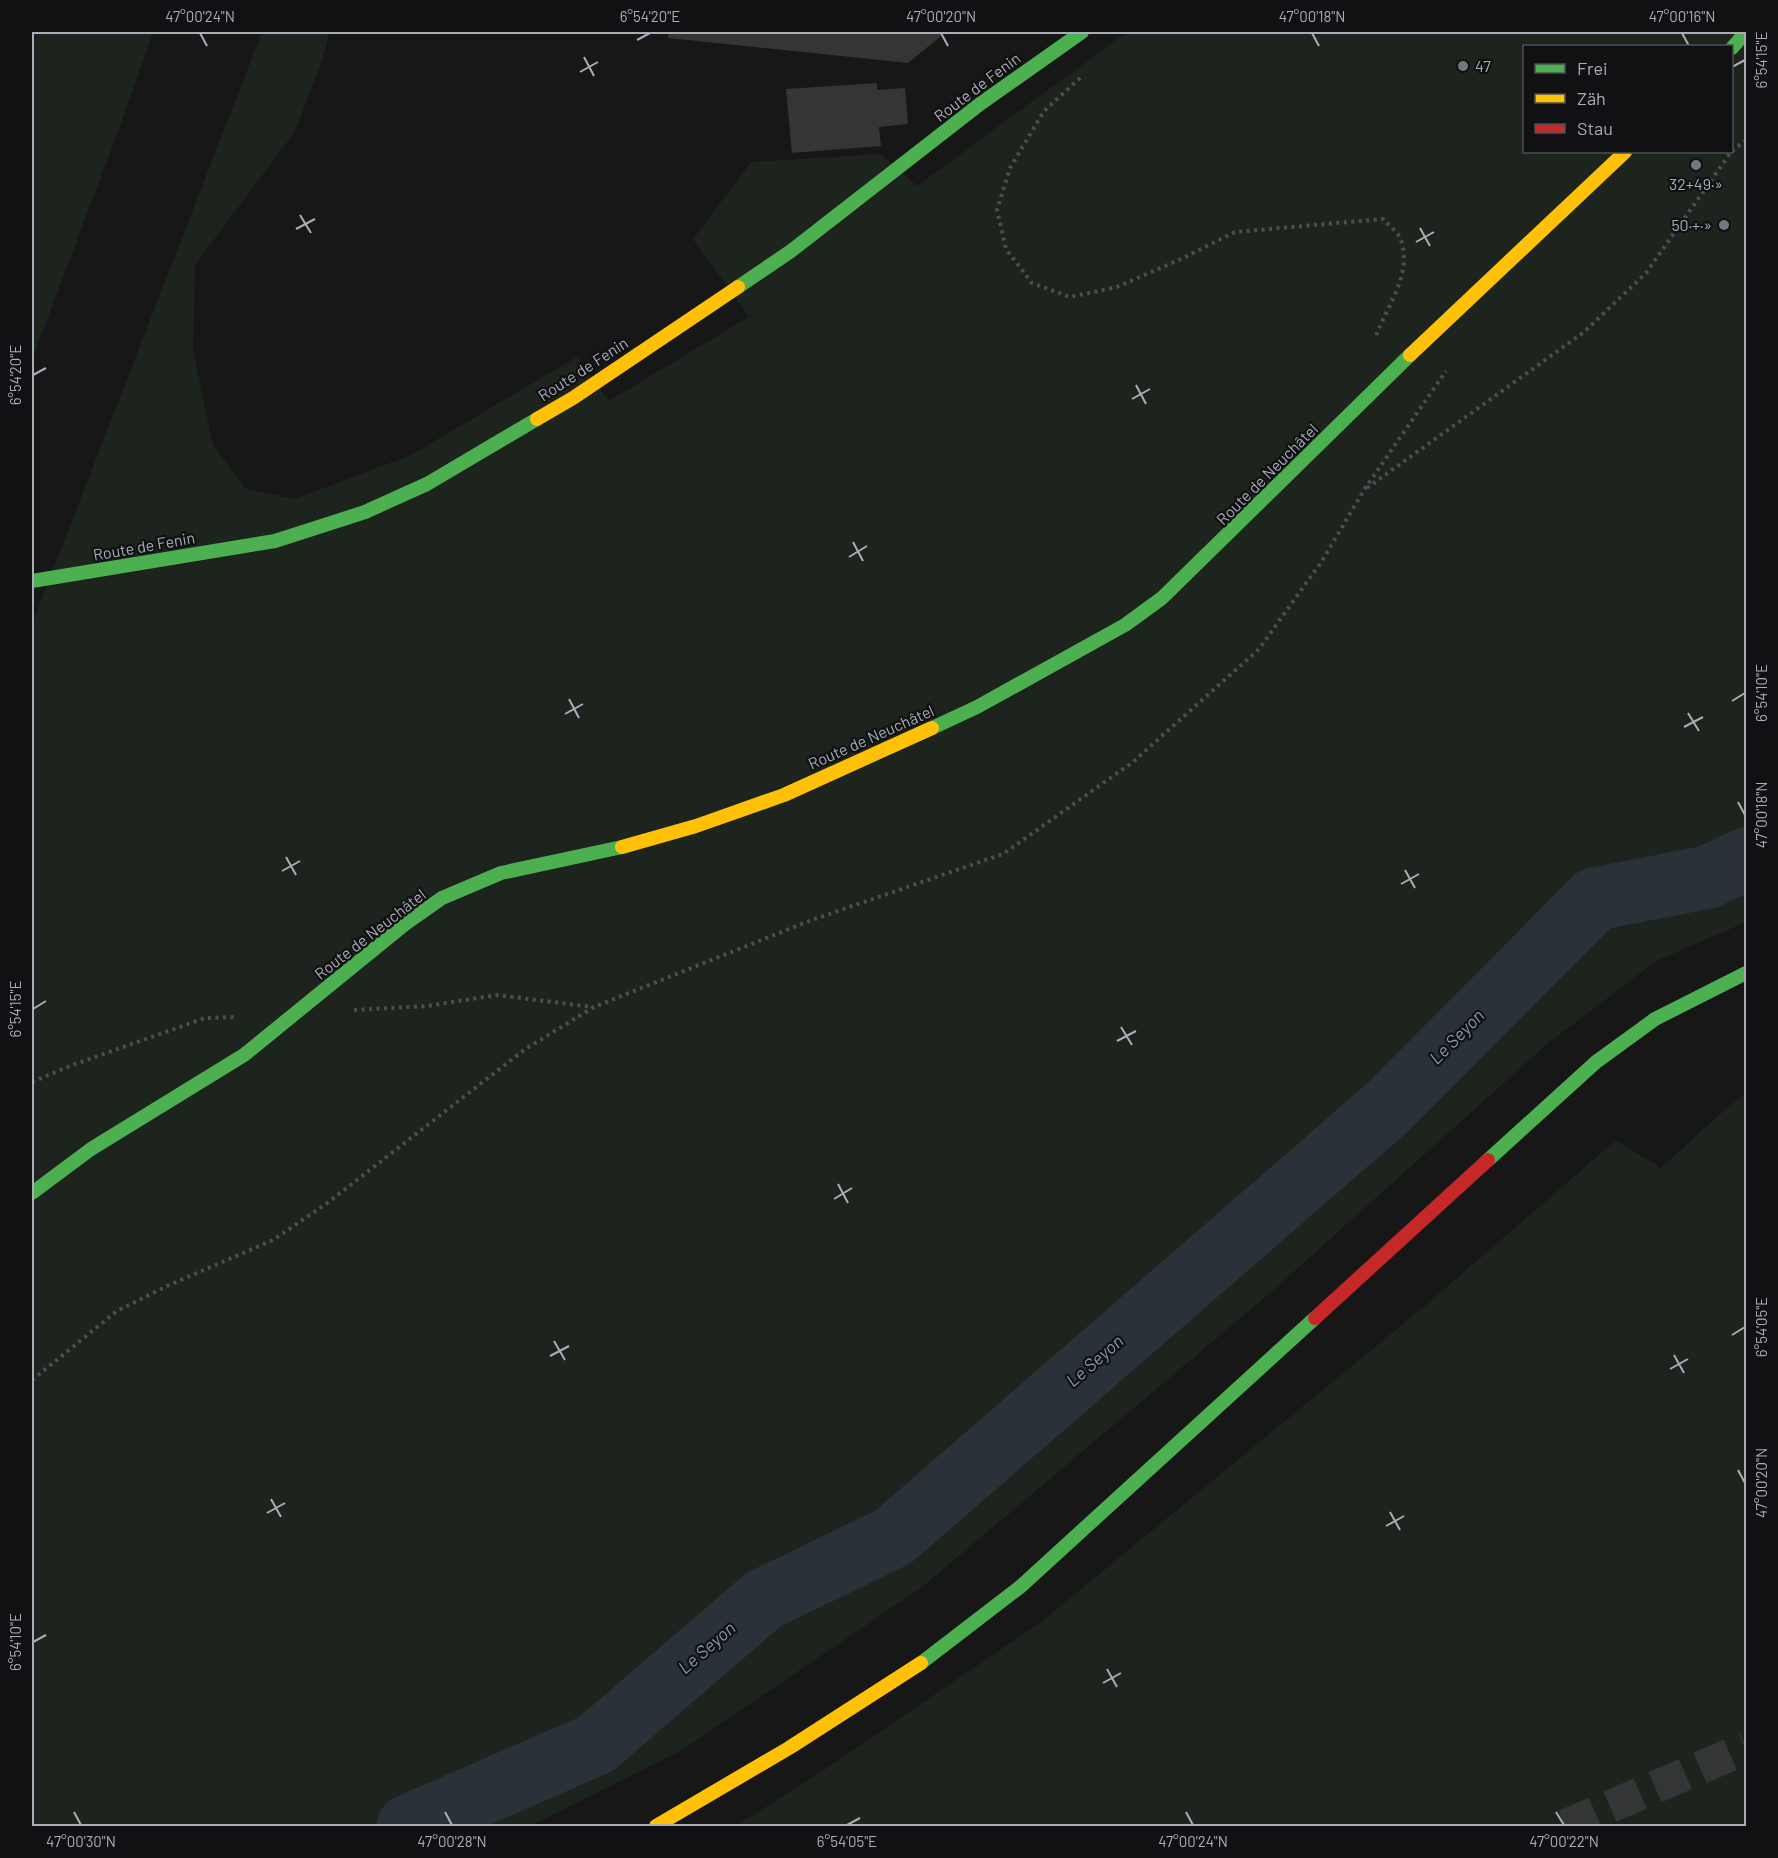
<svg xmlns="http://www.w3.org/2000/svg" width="1778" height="1858" font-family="Barlow,sans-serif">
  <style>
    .green { fill: #1d241e; fill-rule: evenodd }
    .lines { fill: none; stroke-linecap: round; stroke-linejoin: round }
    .river { stroke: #2a3239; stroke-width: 63 }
    .building { fill: #353536 }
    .highway-tunnel { stroke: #343537; stroke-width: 33; stroke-dasharray: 33 16; stroke-linecap: butt }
    .path { stroke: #4d4e52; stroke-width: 4; stroke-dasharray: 3 4.5; stroke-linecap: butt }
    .fast { stroke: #4caf50; stroke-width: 14 }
    .slow { stroke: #ffc107; stroke-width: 14 }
    .jam { stroke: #c62828; stroke-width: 14 }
    .ticks { fill: none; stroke: #a8adb8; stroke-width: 2 }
    .poi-dot { fill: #757880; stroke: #111113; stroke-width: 2 }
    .labels { text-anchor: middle; stroke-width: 4.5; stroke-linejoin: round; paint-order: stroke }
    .poi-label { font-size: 16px; fill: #a8adb8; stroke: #111113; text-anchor: start }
    .street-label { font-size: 16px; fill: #a8adb8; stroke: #111113 }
    .water-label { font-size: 18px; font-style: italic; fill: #7f9bb3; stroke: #111113 }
    .neatline { fill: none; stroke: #a8adb8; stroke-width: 2 }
    .ticks-label { font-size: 15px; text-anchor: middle; fill: #a8adb8 }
  </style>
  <rect width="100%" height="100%" fill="#171717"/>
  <!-- green -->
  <g class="green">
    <path d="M32,32H153L121,123L32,360Z"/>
    <path d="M262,32H330L320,67L294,133L195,265L193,351L213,445L246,489L295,499L411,455L577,357L609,401L749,317L693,239L751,162L881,154L917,186L1127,32H1746V922L1658,960L1547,1044L1270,1293L922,1587L682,1750L530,1826H32V624ZM1524,46H1732V152H1524Z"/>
    <path d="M1746,1094V1826H736L827,1768L1041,1622L1426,1305L1616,1140L1661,1168L1729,1106Z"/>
  </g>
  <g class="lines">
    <!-- river -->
    <path class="river" d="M408,1826L596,1744L763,1600L893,1537L1387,1108L1595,899L1708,877L1746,859"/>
  </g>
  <!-- building -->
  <g class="building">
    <path d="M669,32H946L908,63L668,38Z"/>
    <path d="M877,83V90L905,88L908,124L879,127L881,146L792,153L786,89Z"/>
  </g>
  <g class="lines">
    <!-- highway-tunnel -->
    <path class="highway-tunnel" d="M1565,1826L1746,1748"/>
    <!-- path -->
    <g class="path">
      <path d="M1080,78L1044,111L1010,168L997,210L1006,249L1032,283L1070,297L1117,287L1181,259L1235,232L1383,219C1388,225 1399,233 1401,240C1413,276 1385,308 1375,339"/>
      <path d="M1732,151L1746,140"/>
      <path d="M1367,488L1584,332L1646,273L1731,152"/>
      <path d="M354,1010L427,1006L497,995L593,1007"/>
      <path d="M32,1082L75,1064L205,1018L235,1017"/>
      <path d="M32,1380L117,1311L167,1286L273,1240L326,1204L524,1050L594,1007L809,921L1003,854L1133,762L1259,649L1322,561L1364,490L1446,371"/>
    </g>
    <!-- fast -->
    <g class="fast">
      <path d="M1732,48L1746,32"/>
      <path d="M738,287L791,251L980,104L1082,32"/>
      <path d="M32,581L275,541L365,512L427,484L537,419"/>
      <path d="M932,728L977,707L1125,625L1162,598L1410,355"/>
      <path d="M1488,1160L1596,1062L1655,1019L1746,973"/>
      <path d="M32,1193L91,1149L244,1055L405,924L442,898L501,873L622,847"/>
      <path d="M921,1663L1020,1587L1315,1318"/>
    </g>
    <!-- slow -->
    <g class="slow">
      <path d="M1410,355L1625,152"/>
      <path d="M537,419L573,398L738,287"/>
      <path d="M622,847L696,826L784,795L932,728"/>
      <path d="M656,1826L789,1748L921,1663"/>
    </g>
    <!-- jam -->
    <path class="jam" d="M1315,1318L1488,1160"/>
  </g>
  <!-- ticks -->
  <path class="ticks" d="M200,33L207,46M941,33L948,46M1312,33L1319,46M1682,33L1689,46M637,40L650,33M584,57L594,76M1732,67L1745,60M580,72L598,62M300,215L311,233M1420,228L1430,246M296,229L315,219M1416,242L1434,232M33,375L46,368M1136,385L1146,404M1132,399L1150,389M853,542L863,561M849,557L867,546M569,699L579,718M1732,701L1745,693M1688,713L1699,731M565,714L583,704M1684,727L1703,717M1738,802L1745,815M286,857L296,875M1405,870L1415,888M282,871L300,861M1401,884L1419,874M33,1009L46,1001M1121,1027L1132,1045M1117,1041L1136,1031M838,1184L848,1203M834,1199L852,1188M1732,1335L1745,1327M554,1341L565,1360M1674,1355L1684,1373M550,1356L569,1346M1670,1369L1688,1359M1738,1470L1745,1483M271,1499L281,1517M1390,1512L1400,1530M267,1513L285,1503M1386,1526L1404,1516M33,1642L46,1635M1107,1669L1117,1687M1103,1683L1121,1673M74,1812L81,1825M445,1812L452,1825M1186,1812L1193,1825M1556,1812L1564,1825M847,1825L860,1818"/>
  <!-- markers -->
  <g class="poi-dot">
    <circle cx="1463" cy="66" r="6"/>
    <circle cx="1696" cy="165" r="6"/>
    <circle cx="1724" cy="225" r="6"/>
  </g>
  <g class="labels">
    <!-- poi labels -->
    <g class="poi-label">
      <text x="1475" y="72">47</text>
      <text x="1696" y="190" text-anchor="middle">32+49·»</text>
      <text x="1712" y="231" text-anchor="end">50·+·»</text>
    </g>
    <!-- street labels -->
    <g class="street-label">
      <text transform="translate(977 87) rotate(-37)" y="6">Route de Fenin</text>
      <text transform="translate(583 369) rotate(-33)" y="6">Route de Fenin</text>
      <text transform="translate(1267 474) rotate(-45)" y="6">Route de Neuchâtel</text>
      <text transform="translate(144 546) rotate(-10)" y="6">Route de Fenin</text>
      <text transform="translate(871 737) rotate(-24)" y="6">Route de Neuchâtel</text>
      <text transform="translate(370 934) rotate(-38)" y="6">Route de Neuchâtel</text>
    </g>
    <!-- water labels -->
    <g class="water-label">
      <text transform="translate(1457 1037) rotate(-45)" y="6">Le Seyon</text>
      <text transform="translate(1095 1361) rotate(-41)" y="6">Le Seyon</text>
      <text transform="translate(707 1648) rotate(-41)" y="6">Le Seyon</text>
    </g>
  </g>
  <!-- border -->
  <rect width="1778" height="1858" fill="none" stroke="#111113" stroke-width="66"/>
  <!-- legend -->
  <rect x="1523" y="45" width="210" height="108" fill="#111113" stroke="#4d4f55" stroke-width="1.5"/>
  <rect x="1535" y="64" width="30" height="9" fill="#4caf50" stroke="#4d4f55" stroke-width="1.5"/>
  <text x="1577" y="75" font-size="18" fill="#a8adb8">Frei</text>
  <rect x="1535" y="94" width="30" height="9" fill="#ffc107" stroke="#4d4f55" stroke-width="1.5"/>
  <text x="1577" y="105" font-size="18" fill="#a8adb8">Zäh</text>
  <rect x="1535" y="124" width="30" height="9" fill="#c62828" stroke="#4d4f55" stroke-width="1.5"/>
  <text x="1577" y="135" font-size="18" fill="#a8adb8">Stau</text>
  <rect x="33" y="33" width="1712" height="1792" class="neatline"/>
  <g class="ticks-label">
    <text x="200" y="22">47°00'24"N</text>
    <text x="650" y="22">6°54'20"E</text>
    <text x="941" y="22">47°00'20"N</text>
    <text x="1312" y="22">47°00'18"N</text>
    <text x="1682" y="22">47°00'16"N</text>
    <text transform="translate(1762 60) rotate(-90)" y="5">6°54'15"E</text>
    <text transform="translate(16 375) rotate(-90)" y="5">6°54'20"E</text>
    <text transform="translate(1762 693) rotate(-90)" y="5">6°54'10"E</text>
    <text transform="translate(1762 815) rotate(-90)" y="5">47°00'18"N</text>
    <text transform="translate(16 1009) rotate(-90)" y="5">6°54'15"E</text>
    <text transform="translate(1762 1327) rotate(-90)" y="5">6°54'05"E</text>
    <text transform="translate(1762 1483) rotate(-90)" y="5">47°00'20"N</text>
    <text transform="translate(16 1642) rotate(-90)" y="5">6°54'10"E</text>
    <text x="81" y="1847">47°00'30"N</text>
    <text x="452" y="1847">47°00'28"N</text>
    <text x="847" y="1847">6°54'05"E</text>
    <text x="1193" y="1847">47°00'24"N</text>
    <text x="1564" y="1847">47°00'22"N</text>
  </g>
</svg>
